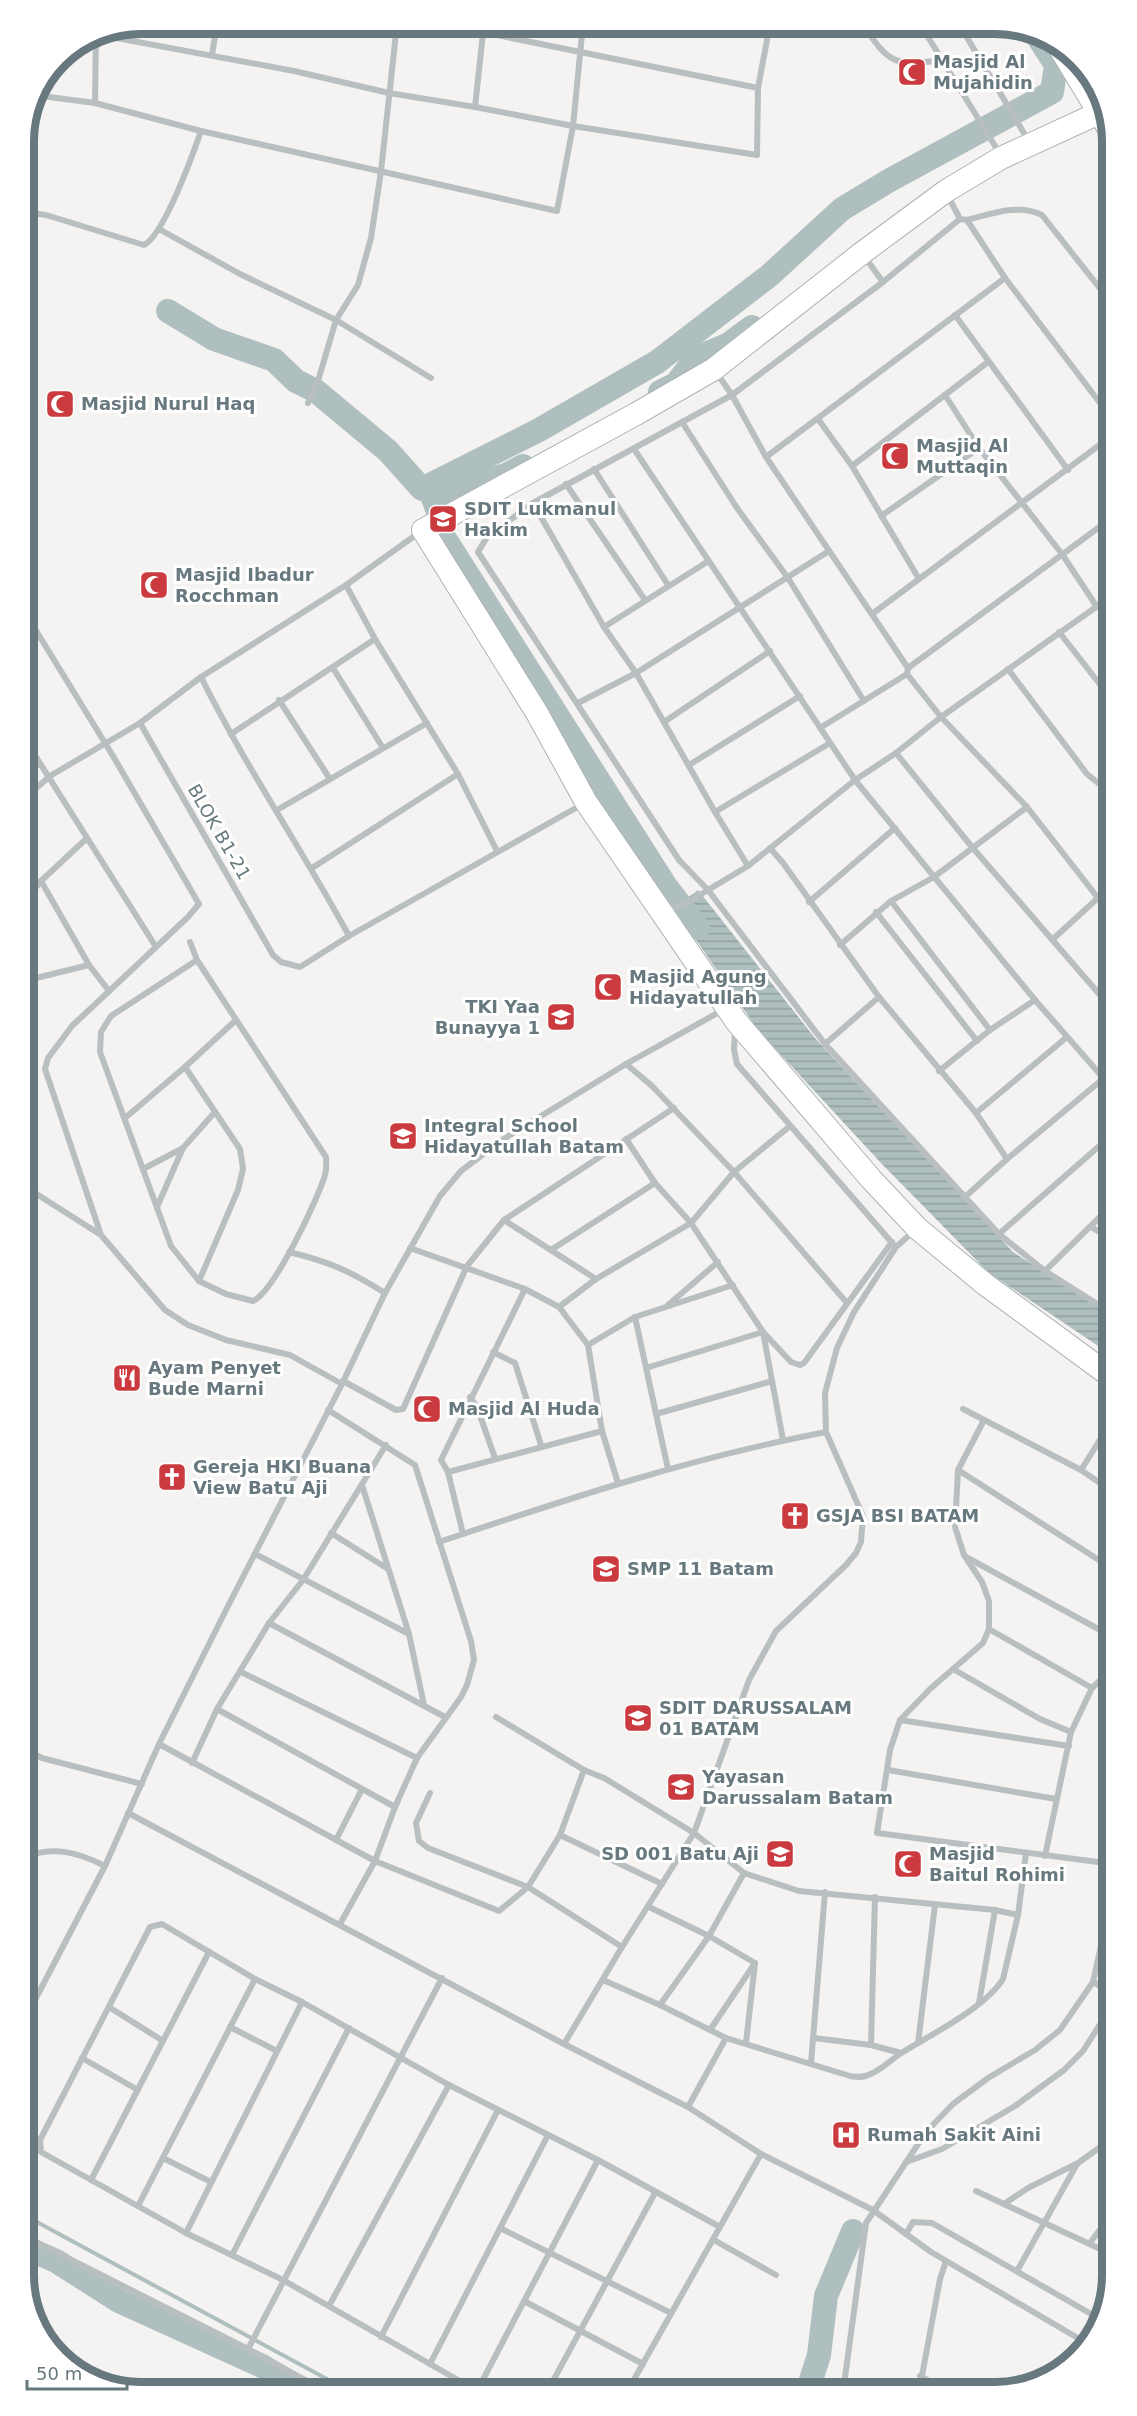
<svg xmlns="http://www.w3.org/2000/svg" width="1137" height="2416" font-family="'DejaVu Sans',sans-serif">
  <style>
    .water { fill: url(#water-rules) }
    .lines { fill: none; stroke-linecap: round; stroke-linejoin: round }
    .stream { stroke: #afbfbf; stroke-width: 4 }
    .river { stroke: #afbfbf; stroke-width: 24 }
    .secondary-casing { stroke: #acb3b5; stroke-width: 24 }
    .highway-casing { stroke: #afb3b5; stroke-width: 30 }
    .street { stroke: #b9bec0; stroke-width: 6 }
    .secondary { stroke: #fff; stroke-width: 22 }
    .highway { stroke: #fff; stroke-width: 28 }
    .labels { text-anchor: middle; stroke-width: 6; stroke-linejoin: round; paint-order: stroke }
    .poi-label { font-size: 18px; font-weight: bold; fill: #67797e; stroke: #fff; text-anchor: start }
    .street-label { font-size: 18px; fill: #67797e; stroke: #fff }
    .rim { fill: none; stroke: #67797e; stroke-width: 8 }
  </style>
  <defs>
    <pattern id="water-rules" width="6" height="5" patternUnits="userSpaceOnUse" patternTransform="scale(1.5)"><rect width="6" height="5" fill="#afbfbf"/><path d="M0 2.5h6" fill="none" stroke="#92a0a0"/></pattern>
  </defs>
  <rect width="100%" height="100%" fill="#f4f3f1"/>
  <!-- water -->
  <path class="water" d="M698,890L815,1038L1013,1252L1113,1316V1356L988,1272L880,1162L758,1030L672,905L682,902Z"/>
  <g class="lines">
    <!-- stream -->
    <path class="stream" d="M24,2215L351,2392"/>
    <!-- river -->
    <g class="river">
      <path d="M168,311L214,339L274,360L296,381L316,391L388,451L422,489L539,430L657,362L770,275L842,209L890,180L1052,92L1056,65L1038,37"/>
      <path d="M660,392L676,384L696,358L729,344L752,327"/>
      <path d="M523,466L506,475L432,496L441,519L440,531L665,885L698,928"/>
      <path d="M24,2247L56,2261L119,2301L262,2366L305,2392"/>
      <path d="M810,2392V2383L819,2355L826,2296L853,2231"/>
    </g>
    <!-- secondary casing -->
    <g class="secondary-casing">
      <path id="secondary" d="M1101,112L1001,158L946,191L862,253L714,369L636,414L423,530L537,713L586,802L736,1021L871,1179L917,1228L986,1285L1113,1378"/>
    </g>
    <!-- highway casing -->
    <g class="highway-casing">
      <path id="highway" d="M1062,46L1110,125"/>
    </g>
    <!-- street -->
    <g class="street">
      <path d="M442,24L758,88"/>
      <path d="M863,24C889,65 895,66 943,60"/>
      <path d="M920,24L1000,154"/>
      <path d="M959,24L1028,140"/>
      <path d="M95,34L294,71L389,93L475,107L573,126L757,155L758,88L770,24"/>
      <path d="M212,55L217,24"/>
      <path d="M34,95L95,103L201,131L557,211L573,126L583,24"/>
      <path d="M95,103L96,33"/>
      <path d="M475,107L484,24"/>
      <path d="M947,194L960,219L967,220L1005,278L1113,420"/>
      <path d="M24,212L46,215L144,245C164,235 193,154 201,131"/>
      <path d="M960,219L883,282L732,395L533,503L487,537L478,552L679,860L708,890L825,1044L999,1234L1045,1271L1113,1314"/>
      <path d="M967,220C991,214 1018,203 1042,215L1113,305"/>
      <path d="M159,229L240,274L336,320L431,378"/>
      <path d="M864,256L883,282"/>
      <path d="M955,315L1068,470"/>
      <path d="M716,372L732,395L766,457L908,668L907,674L941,717L1027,807L1098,898"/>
      <path d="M945,395L979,448L1062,554L1097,607"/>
      <path d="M308,403L318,381L336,320L358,285L371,238L381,171L397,24"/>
      <path d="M818,419L852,466L919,579"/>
      <path d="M682,422L737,508L788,578L864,701"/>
      <path d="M634,449L855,780L1035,1000L1113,1089"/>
      <path d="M766,457L1005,278"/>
      <path d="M852,466L988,362"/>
      <path d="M594,469L668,585"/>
      <path d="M566,484L645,600"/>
      <path d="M533,503L604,627L636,673L715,812L748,866"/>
      <path d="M881,516L979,448"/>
      <path d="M346,585L375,639L458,774L497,851"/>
      <path d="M24,611L113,756L199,904L188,917L72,1026L48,1058L45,1069L101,1235"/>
      <path d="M872,614L1113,435"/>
      <path d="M604,627L707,562"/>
      <path d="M1059,632L1113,701"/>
      <path d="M333,668L383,748"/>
      <path d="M908,668L1113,517"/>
      <path d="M1008,669L1087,774L1113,795"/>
      <path d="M201,677C245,766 302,849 349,936"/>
      <path d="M279,700L330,779"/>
      <path d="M578,703L636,673L829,551"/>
      <path d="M664,722L770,651"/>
      <path d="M140,723L273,955L281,962L300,967L349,936L583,804"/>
      <path d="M820,728L907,674"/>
      <path d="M231,734L375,639"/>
      <path d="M24,738L156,947"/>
      <path d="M24,753L39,765"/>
      <path d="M896,753L972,847L1113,1010"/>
      <path d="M689,765L800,696"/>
      <path d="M24,799L50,776L140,723L201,677L346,585L420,532"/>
      <path d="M277,810L427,723"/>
      <path d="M715,812L830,743"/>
      <path d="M770,848L783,863L879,997L976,1113L1007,1159"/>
      <path d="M312,868L458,774"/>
      <path d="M41,881L89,965L109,991"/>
      <path d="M24,901L41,881L86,839"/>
      <path d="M891,901L990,1030"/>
      <path d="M809,902L895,828"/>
      <path d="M666,910L688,902L748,866L855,780L896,753L941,717L1113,595"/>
      <path d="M876,912L977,1041"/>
      <path d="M1053,939L1098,898L1113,892"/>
      <path d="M190,942L197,960L326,1157C326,1163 327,1169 325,1175C318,1199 274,1292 253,1301L226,1294L199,1281L171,1246L100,1052L101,1032L111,1016L197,960"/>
      <path d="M840,945L891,901L934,877L1027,807"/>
      <path d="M24,981L89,965"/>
      <path d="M1097,991L1113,977"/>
      <path d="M735,1031L734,1050L737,1064L893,1244"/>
      <path d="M825,1044L879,997"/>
      <path d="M626,1064L652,1086L734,1172L847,1303"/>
      <path d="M185,1067L240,1149L243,1169L238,1190L199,1281"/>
      <path d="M939,1071L990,1030L1035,1000"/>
      <path d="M976,1113L1067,1037"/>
      <path d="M125,1118L185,1067L236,1020"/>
      <path d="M626,1139L655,1183L691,1223L763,1332L783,1440"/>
      <path d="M143,1169L183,1148L215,1112"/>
      <path d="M24,1186L101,1235L165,1310L188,1325L226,1340L290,1355L342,1384"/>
      <path d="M965,1197L1007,1159L1104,1078"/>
      <path d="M157,1207L183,1148"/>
      <path d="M504,1220L596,1279"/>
      <path d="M1091,1227L1113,1240"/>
      <path d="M999,1234L1113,1134"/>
      <path d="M410,1248L525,1289L559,1307L588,1345L602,1431L618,1483"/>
      <path d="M551,1250L655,1183"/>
      <path d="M289,1252C330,1262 350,1271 385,1293"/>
      <path d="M1045,1271L1113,1204"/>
      <path d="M668,1305L718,1262"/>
      <path d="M559,1307L596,1279L691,1223L734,1172L790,1126"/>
      <path d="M635,1317L668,1469"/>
      <path d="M588,1345L635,1317L733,1285"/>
      <path d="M493,1352L515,1363L541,1445"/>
      <path d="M646,1368L763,1332L791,1362L800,1365L804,1363L892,1242"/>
      <path d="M343,1381L396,1410L403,1409L467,1266L504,1220L674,1108"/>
      <path d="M470,1397L477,1407L495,1458"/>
      <path d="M963,1409L1081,1470L1113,1492"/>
      <path d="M328,1410L415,1465L471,1641L474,1660L467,1685L461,1697L417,1758L395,1807L375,1861L340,1924"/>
      <path d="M656,1414L772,1381"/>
      <path d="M984,1420L958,1470L955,1527L964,1555L982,1582L989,1601V1629L983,1643L930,1689L900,1720L890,1750L877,1833L1113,1864"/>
      <path d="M958,1470L1113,1569"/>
      <path d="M1081,1470L1113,1419"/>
      <path d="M448,1472L602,1431"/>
      <path d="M362,1485L409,1634L424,1705"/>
      <path d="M331,1533L388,1569"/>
      <path d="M463,1534L448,1472L441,1460L525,1289"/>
      <path d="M439,1542C567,1499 694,1457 826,1432"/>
      <path d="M255,1554L409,1634"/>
      <path d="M966,1557L1113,1637"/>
      <path d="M269,1623L445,1717"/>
      <path d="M989,1629L1092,1688"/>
      <path d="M953,1669L1040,1719L1071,1732"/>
      <path d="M241,1672L417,1758"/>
      <path d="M217,1709L395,1807"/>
      <path d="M496,1717L584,1770"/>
      <path d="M900,1720L1069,1746"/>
      <path d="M159,1744L375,1861L499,1911L528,1887L560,1835L584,1770L604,1778L694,1833L744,1873L799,1891L995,1910L1018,1915"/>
      <path d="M24,1749L42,1758L142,1784"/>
      <path d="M192,1763L217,1709L269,1623L303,1580L386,1445"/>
      <path d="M888,1770L1056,1799"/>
      <path d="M430,1793L416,1823L419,1841L428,1848L528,1887L622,1947"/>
      <path d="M128,1813L564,2044L688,2107L761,2154L873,2210L931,2252L1088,2344"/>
      <path d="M560,1835L662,1884"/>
      <path d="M336,1840L362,1789"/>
      <path d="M1045,1856L1071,1732L1092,1688L1113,1668"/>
      <path d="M24,1857C55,1846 77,1852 105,1866"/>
      <path d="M649,1907L709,1936L755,1963"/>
      <path d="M603,1980L660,2005L726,2038L850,2076C857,2077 862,2078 868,2075C881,2071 891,2059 903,2052C932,2034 986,2007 1003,1979L1018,1915L1026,1853"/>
      <path d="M1093,1982L1113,1993"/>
      <path d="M979,2003L995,1910"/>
      <path d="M660,2005L709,1936L744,1873"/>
      <path d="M109,2007L163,2041"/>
      <path d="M24,2021L105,1866L159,1744L227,1608L342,1384L385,1293L440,1196L461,1171L502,1140L626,1064L723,1010"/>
      <path d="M230,2027L277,2051"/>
      <path d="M710,2030L753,1966"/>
      <path d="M814,2038L871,2045L901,2053"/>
      <path d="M746,2043L755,1963"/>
      <path d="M918,2043L935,1905"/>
      <path d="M564,2044L622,1947L694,1833L749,1680L776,1631L846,1565L856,1553L861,1542L863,1516L826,1432L825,1393L837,1348L854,1312L896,1247L914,1231"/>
      <path d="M871,2045L875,1897"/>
      <path d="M82,2058L138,2090"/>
      <path d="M811,2063L825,1892"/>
      <path d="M688,2107L726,2038"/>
      <path d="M163,2158L211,2182"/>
      <path d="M906,2162L942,2149L1015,2106L1064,2070L1083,2051L1113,2004"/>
      <path d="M91,2180L209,1952"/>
      <path d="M976,2191L1113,2255"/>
      <path d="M1004,2204L1028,2188L1078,2163L1113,2138"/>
      <path d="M138,2206L255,1979"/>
      <path d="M500,2228L671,2313"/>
      <path d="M186,2233L302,2002"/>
      <path d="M906,2234L913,2222L932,2223L1100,2319"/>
      <path d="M24,2236L248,2349L327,2392"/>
      <path d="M714,2240L776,2275"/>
      <path d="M1090,2243L1113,2212"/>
      <path d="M232,2255L349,2028"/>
      <path d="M1017,2271L1077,2164"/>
      <path d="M524,2301L643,2364"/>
      <path d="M329,2306L449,2085"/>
      <path d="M381,2337L498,2110"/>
      <path d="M248,2349L442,1978"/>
      <path d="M430,2364L548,2135"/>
      <path d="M920,2376L949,2392"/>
      <path d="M477,2391L598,2160"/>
      <path d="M479,2392L283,2280L186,2233L41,2152L40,2140L150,1927L162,1924L255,1979L302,2002L449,2085L598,2160L720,2227"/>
      <path d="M547,2392L655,2193"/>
      <path d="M627,2392L761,2154"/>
      <path d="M843,2392L866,2223L926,2132L953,2104L988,2078L1035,2050L1060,2030L1093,1982L1113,1892"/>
      <path d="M919,2392L940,2279L946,2261"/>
    </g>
    <!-- secondary -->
    <use href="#secondary" class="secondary"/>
    <!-- highway -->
    <use href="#highway" class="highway"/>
  </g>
  <!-- icons -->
  <defs>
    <g id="mosque-square" transform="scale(1.5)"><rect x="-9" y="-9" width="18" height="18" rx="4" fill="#cb3a3e" stroke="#fff"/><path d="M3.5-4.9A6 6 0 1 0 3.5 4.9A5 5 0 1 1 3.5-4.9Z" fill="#fff"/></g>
    <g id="school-square" transform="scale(1.5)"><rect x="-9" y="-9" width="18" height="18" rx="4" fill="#cb3a3e" stroke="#fff"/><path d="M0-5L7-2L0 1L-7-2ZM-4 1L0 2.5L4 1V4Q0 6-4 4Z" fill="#fff"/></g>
    <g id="restaurant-square" transform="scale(1.5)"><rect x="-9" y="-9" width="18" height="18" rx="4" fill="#cb3a3e" stroke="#fff"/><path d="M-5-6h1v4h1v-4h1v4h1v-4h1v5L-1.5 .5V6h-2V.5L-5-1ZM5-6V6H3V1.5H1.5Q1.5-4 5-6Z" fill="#fff"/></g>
    <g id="church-square" transform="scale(1.5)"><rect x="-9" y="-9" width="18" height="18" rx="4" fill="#cb3a3e" stroke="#fff"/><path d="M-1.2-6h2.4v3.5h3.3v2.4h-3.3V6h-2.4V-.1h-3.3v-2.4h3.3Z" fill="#fff"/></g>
    <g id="hospital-square" transform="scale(1.5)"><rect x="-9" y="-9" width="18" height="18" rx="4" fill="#cb3a3e" stroke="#fff"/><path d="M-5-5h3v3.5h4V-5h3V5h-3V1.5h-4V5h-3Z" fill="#fff"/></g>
  </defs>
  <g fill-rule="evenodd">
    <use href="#mosque-square" x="912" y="72"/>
    <use href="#mosque-square" x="60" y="404"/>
    <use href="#mosque-square" x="895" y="456"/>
    <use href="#school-square" x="443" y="519"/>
    <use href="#mosque-square" x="154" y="585"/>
    <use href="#mosque-square" x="608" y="987"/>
    <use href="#school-square" x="561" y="1017"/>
    <use href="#school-square" x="403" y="1136"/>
    <use href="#restaurant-square" x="127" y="1378"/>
    <use href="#mosque-square" x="427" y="1409"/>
    <use href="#church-square" x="172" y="1477"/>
    <use href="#church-square" x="795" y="1516"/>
    <use href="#school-square" x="606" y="1569"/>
    <use href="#school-square" x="638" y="1718"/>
    <use href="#school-square" x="681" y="1787"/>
    <use href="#school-square" x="780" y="1854"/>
    <use href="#mosque-square" x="908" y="1864"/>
    <use href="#hospital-square" x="846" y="2135"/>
  </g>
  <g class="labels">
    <!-- poi labels -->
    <g class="poi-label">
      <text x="933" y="68">Masjid Al<tspan x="933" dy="21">Mujahidin</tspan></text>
      <text x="81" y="410">Masjid Nurul Haq</text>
      <text x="916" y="452">Masjid Al<tspan x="916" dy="21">Muttaqin</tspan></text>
      <text x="464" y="515">SDIT Lukmanul<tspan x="464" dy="21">Hakim</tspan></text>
      <text x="175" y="581">Masjid Ibadur<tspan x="175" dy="21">Rocchman</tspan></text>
      <text x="629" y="983">Masjid Agung<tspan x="629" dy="21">Hidayatullah</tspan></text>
      <text x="540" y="1013" text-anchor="end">TKI Yaa<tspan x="540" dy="21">Bunayya 1</tspan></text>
      <text x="424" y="1132">Integral School<tspan x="424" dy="21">Hidayatullah Batam</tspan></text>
      <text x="148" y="1374">Ayam Penyet<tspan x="148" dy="21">Bude Marni</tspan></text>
      <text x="448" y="1415">Masjid Al Huda</text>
      <text x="193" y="1473">Gereja HKI Buana<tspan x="193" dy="21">View Batu Aji</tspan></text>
      <text x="816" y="1522">GSJA BSI BATAM</text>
      <text x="627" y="1575">SMP 11 Batam</text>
      <text x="659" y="1714">SDIT DARUSSALAM<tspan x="659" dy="21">01 BATAM</tspan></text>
      <text x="702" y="1783">Yayasan<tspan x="702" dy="21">Darussalam Batam</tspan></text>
      <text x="759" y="1860" text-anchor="end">SD 001 Batu Aji</text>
      <text x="929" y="1860">Masjid<tspan x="929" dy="21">Baitul Rohimi</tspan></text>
      <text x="867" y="2141">Rumah Sakit Aini</text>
    </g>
    <!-- street labels -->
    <g class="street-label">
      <text transform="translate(219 832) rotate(60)" y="6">BLOK B1-21</text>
    </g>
  </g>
  <!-- crop -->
  <path d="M0 0H1137V2416H0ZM141 34H995A107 107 0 0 1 1102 141V2275A107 107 0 0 1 995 2382H141A107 107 0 0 1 34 2275V141A107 107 0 0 1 141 34Z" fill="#fff" fill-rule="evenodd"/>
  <path class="rim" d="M141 34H995A107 107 0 0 1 1102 141V2275A107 107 0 0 1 995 2382H141A107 107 0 0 1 34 2275V141A107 107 0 0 1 141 34Z"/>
  <!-- scale -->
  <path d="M27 2380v9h100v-9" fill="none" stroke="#67797e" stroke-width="3"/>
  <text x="36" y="2380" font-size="18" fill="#67797e" stroke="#ffffff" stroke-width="4.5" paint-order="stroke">50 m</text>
</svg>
